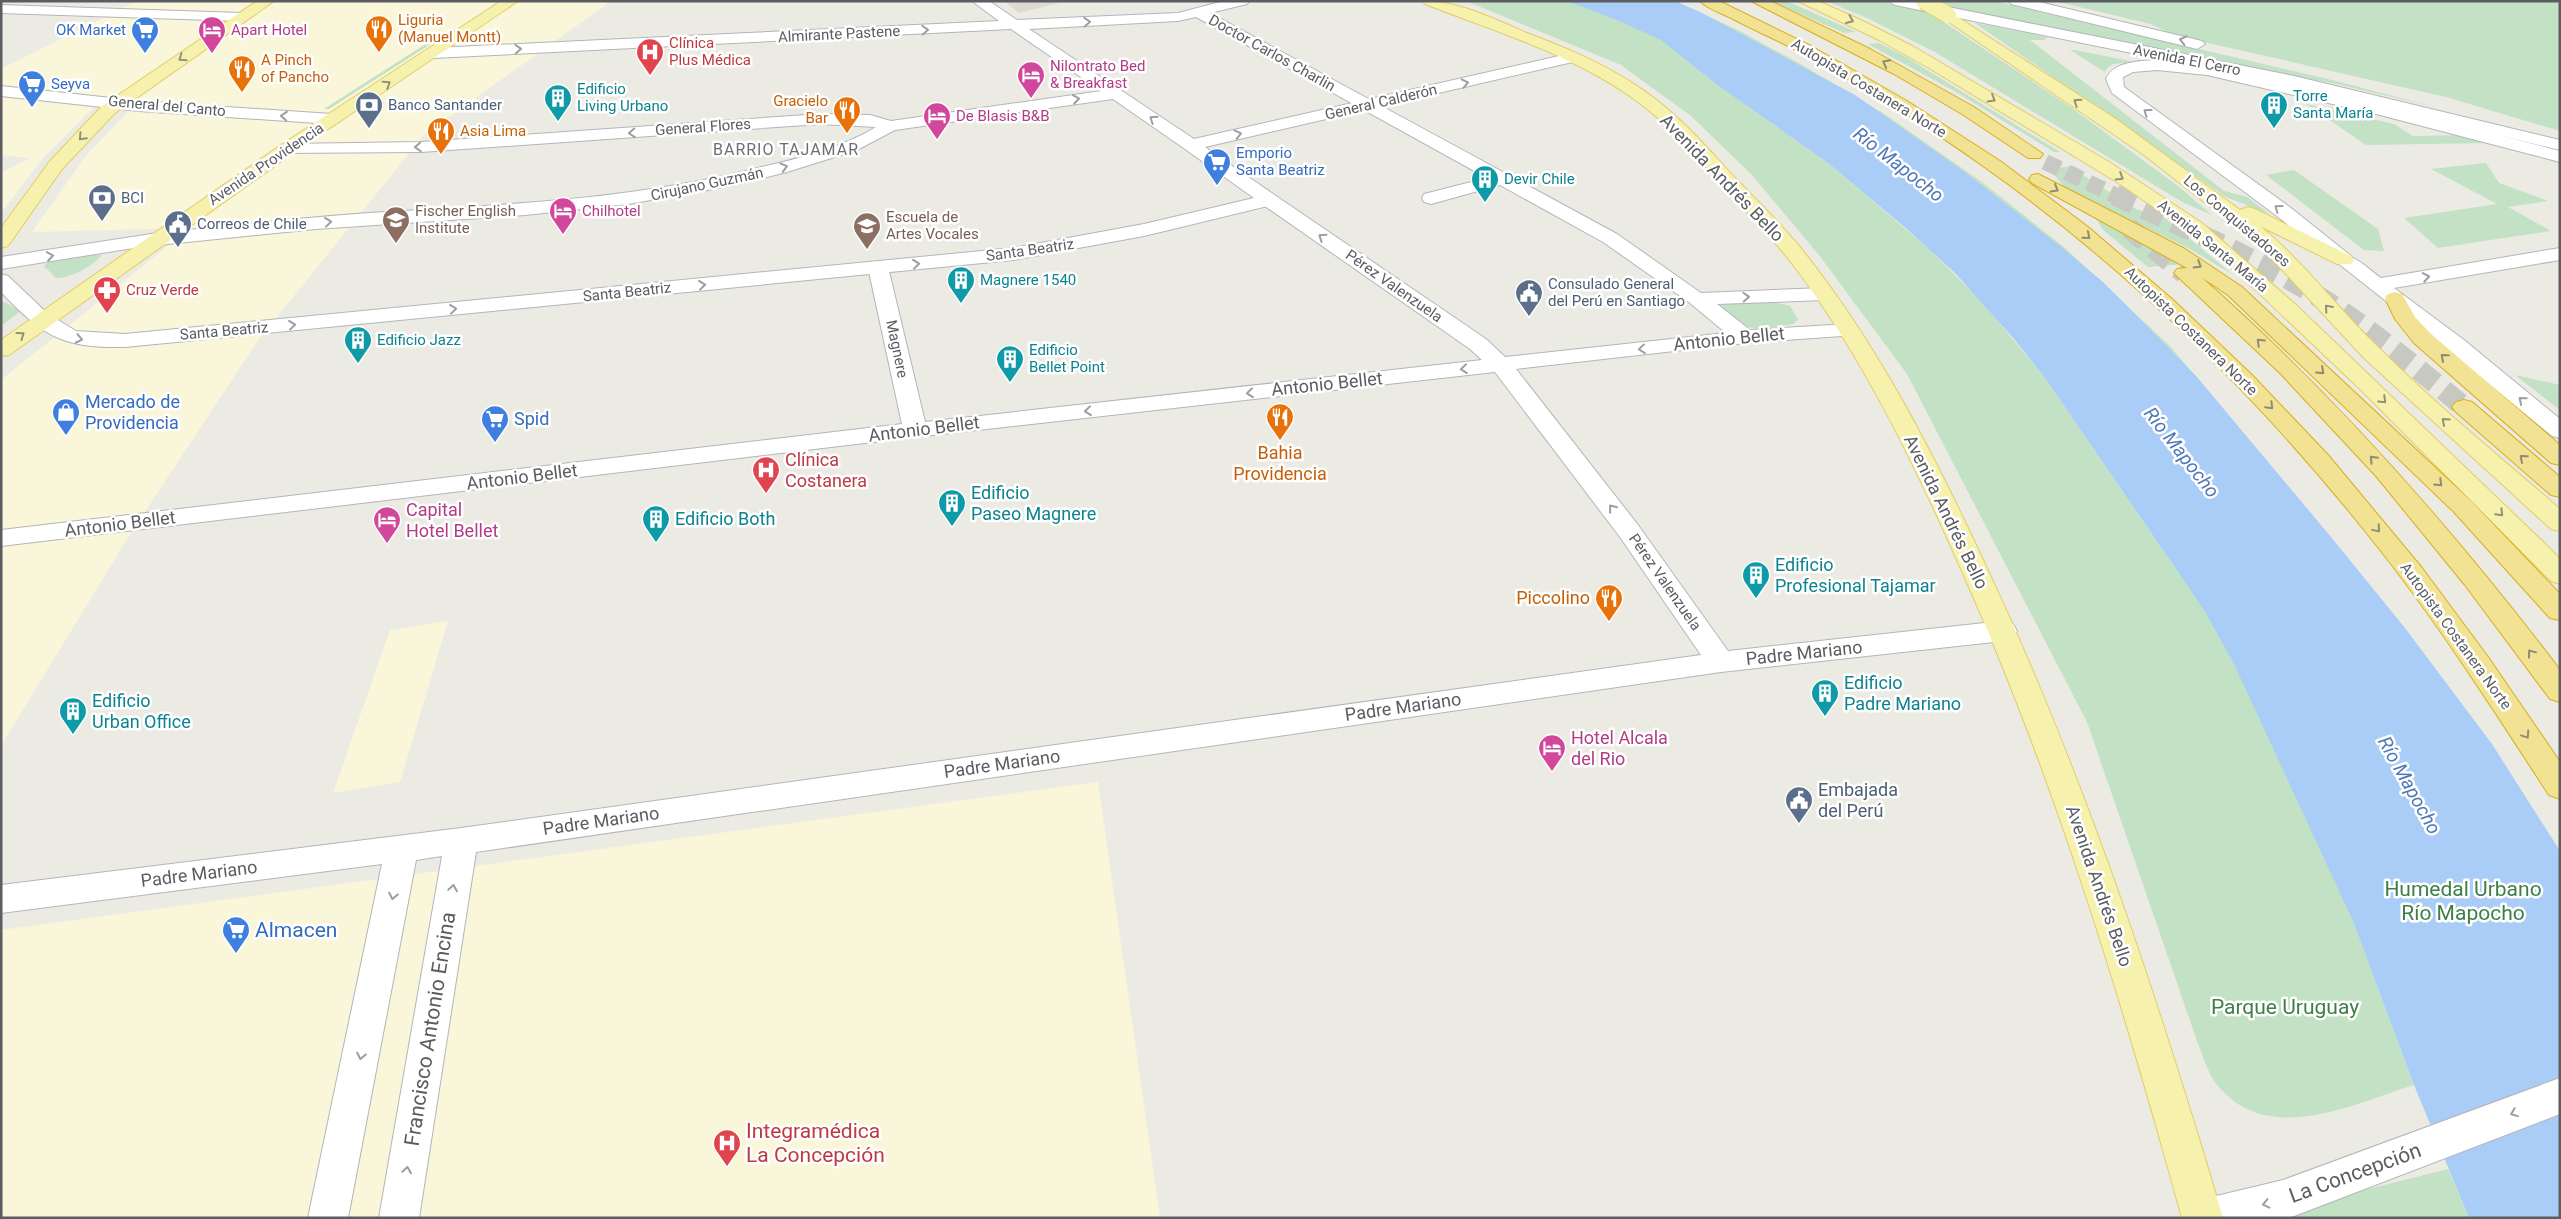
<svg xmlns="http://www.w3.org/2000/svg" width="2561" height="1219" font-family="Roboto,sans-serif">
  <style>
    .commercial { fill: #faf6da }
    .education { fill: #dcdad1 }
    .green { fill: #c2e1c5; fill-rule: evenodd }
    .water { fill: #a9cdf6 }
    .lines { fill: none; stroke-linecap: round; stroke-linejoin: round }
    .motorway-tunnel-far1 { stroke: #c8c8c3; stroke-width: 16; stroke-dasharray: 16 8; stroke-linecap: butt }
    .motorway-tunnel { stroke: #c8c8c3; stroke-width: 21; stroke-dasharray: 21 11; stroke-linecap: butt }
    .minor-casing { stroke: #b3b5b9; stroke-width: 2 }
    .tertiary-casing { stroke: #b3b5b9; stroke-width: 2 }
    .secondary-casing { stroke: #b4b6bc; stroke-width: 2 }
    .primary-casing { stroke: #e2cc66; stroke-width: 2 }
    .motorway-casing { stroke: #d8ae17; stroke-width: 2 }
    .minor { fill: #fff; fill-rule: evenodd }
    .tertiary { fill: #fff; fill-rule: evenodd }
    .secondary { fill: #fff; fill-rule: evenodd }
    .primary { fill: #f6f2ae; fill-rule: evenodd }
    .motorway { fill: #f2e394; fill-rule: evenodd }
    .primary-bridge-casing { stroke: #e2cc66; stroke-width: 18; stroke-linecap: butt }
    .primary-bridge { stroke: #f6f2ae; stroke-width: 16 }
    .oneway { stroke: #91917d }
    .oneway2 { stroke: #9d9ea1 }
    .oneway3 { stroke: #908c74 }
    .labels { text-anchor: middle; stroke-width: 5; stroke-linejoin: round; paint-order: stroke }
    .far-food-label { font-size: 15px; fill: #c56008; stroke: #fff; text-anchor: start }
    .far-shop-label { font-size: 15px; fill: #366cbe; stroke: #fff; text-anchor: start }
    .far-hotel-label { font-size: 15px; fill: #b23c85; stroke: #fff; text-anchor: start }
    .far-street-label { font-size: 15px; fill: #5b5d62; stroke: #fff }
    .far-health-label { font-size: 15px; fill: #be3a42; stroke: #fff; text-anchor: start }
    .far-culture-label { font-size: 15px; fill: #0d838f; stroke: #fff; text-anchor: start }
    .far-service-label { font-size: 15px; fill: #4e5e75; stroke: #fff; text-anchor: start }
    .far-education-label { font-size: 15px; fill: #785e54; stroke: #fff; text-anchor: start }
    .far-neighbourhood-label { font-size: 16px; letter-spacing: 1px; fill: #6c6f74; stroke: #fff }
    .street-label { font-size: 18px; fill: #5b5d62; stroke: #fff }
    .shop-label { font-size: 18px; fill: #366cbe; stroke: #fff; text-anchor: start }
    .food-label { font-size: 18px; fill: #c56008; stroke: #fff }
    .health-label { font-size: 18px; fill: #be3a42; stroke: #fff; text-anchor: start }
    .culture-label { font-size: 18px; fill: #0d838f; stroke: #fff; text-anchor: start }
    .hotel-label { font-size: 18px; fill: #b23c85; stroke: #fff; text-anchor: start }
    .service-label { font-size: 18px; fill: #4e5e75; stroke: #fff; text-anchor: start }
    .water-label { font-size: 19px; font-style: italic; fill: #4f77b6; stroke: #fff }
    .near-park-label { font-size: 21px; fill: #3d7f47; stroke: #fff }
    .near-shop-label { font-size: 21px; fill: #366cbe; stroke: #fff; text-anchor: start }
    .near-street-label { font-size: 21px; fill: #5b5d62; stroke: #fff }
    .near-health-label { font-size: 21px; fill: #be3a42; stroke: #fff; text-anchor: start }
  </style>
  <rect width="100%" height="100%" fill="#ecebe3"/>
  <!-- commercial -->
  <g class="commercial">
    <path d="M137,1H611L424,135L259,339L127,539L1,746V380L190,228L32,232L88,153L140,100L1,87V69Z"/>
    <path d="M1,95L96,105L44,157L1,213V173L30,158L1,155Z"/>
    <path d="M448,621L400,782L333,793L390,630Z"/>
    <path d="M1098,782L1160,1218H1V930Z"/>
  </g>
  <!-- education -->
  <path class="education" d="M1005,1H1066L1019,13Z"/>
  <!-- green -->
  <g class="green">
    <path d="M1466,1H1675L1738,30L1804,66L1883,113L1982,182L2065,248L2171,347L2377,597L2560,1218L2353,921L2414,1085C2353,1104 2269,1147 2218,1086C2208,1075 2203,1055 2197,1041L2087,722L1907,374L1819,255L1752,175L1691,116L1621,65ZM1697,70L1833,165L1964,278L2056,387L2197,600L2045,378L1982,302L1929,249L1828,163Z"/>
    <path d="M1771,1H1787L1856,32L1844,33Z"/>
    <path d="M1826,1H1879L1929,12L2069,106L2178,186L2212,215L2184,203L1933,51L1867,18Z"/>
    <path d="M1941,1H1994L2336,81L2439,108L2336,84L1954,8Z"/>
    <path d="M2054,1H2560V131L2446,97L2173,35L2151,24Z"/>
    <path d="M1975,23L2048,37L2044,40H2030L2224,191L2247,197L2270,214L2226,197Z"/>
    <path d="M432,40H437L329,109H324Z"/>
    <path d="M1879,43L1906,57L2060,152H2054L1956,92L1868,44Z"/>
    <path d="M2070,50H2075L2135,62L2113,64L2107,68L2105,72Z"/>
    <path d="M2306,104L2394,124L2413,136L2467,135L2488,143L2366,145Z"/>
    <path d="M2486,163L2499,183L2548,201L2508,207L2551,231L2438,248L2404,218L2497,204L2431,169Z"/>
    <path d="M2074,166L2081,170L2078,172L2136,209C2146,213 2156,213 2165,218L2232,274L2188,248L2065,188L2052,172L2056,168Z"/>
    <path d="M2294,170L2378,229L2384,251L2364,250L2266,175Z"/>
    <path d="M2095,217L2184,264L2148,267L2103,230Z"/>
    <path d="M95,255H102C91,267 72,278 56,278L44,266C56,255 79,256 95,255Z"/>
    <path d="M1766,300L1790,306L1798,319L1794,324L1760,329L1742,326L1720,309L1721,305Z"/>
    <path d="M1,302H5L21,311L1,326Z"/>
    <path d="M2515,375L2560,385V410Z"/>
    <path d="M2448,1169L2469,1218H2276L2304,1205Z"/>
  </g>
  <!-- water -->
  <path class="water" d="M1567,1H1675L1702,13L1855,95L1962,170L2060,246L2103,282L2147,326L2197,377L2331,537L2405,628L2492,744L2560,851V1218H2469L2414,1085L2353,921L2233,662L2204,610L2045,378L2014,339L1956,274L1908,230L1828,163L1719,86L1661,40L1624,23Z"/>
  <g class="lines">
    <!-- motorway-tunnel-far1 -->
    <path class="motorway-tunnel-far1" d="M2045,162L2117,196"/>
    <!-- motorway-tunnel -->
    <g class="motorway-tunnel">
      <path d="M2115,195C2189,230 2266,262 2335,307C2380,337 2422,372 2464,407"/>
      <path d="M2129,228L2184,273"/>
    </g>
    <!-- minor casing -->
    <g class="minor-casing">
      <g id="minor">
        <path d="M972,1H989L1017,20L1178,13L1224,1H1249L1247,4L1210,13L1617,234L1701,293L1824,288L1831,290L1834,294L1831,298L1824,300L1717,304L1750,330L1848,324L1856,325L1859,330L1856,335L1745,343L1516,369L1638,525L1728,651L2003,621L2013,624L2017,631L2013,638L2003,641L1721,672L476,852L419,1218H379L442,856L416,860L348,1218H308L382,864L1,913V885L461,828L1701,655L1620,537L1495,372L915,437L1,546V530L902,424L868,267L871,263H885L888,267L925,422L1482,360L1470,349L1262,204L1260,200L1262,196H1276L1486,339L1505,357L1726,333L1690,303L1603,242L1500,185L1431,204L1424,202L1422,198L1424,194L1487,178L1196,17L1178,21L1029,29L1197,141L1200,145L1197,149H1185L1113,99L895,130L857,150L787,172L730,186L628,204L525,215L316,229L158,245L151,243L148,239L151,235L158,233C228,226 298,218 369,213C501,205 633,200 762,167C801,158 841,148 876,127L820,124L421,152L281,153L278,149L281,145L287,144L421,142L820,114L870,115L891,121L1101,91L1011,29L434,58L426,53L434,48L999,21Z"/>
        <path d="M1,5L241,13L248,17L241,21L1,13Z"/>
        <path d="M2141,61C2191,58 2238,73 2287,83C2378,104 2469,127 2560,151V162L2380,115L2207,75L2157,70L2133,72L2123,77L2124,87L2291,208L2351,256L2354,260L2351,264H2337L2277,216L2112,93L2106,79C2112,65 2127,63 2141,61Z"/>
        <path d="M1,86L139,101L332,114L340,119L332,124L139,111L1,96Z"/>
      </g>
    </g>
    <!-- tertiary casing -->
    <g class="tertiary-casing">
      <g id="tertiary">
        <path d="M1888,1H1918L2294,76L2560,140V150L2294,86L1895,5Z"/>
        <path d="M2009,1H2035L2202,41L2205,44L2197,49L2011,4Z"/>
        <path d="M1572,53L1577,55L1580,58L1577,61L1205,147L1276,196L1278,200L1276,204L1144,236L1013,260L125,347C62,348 44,337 1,292V274L8,276L48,314L76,331L125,334L1013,248L1144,224L1254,198L1185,149L1182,145L1185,141Z"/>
        <path d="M2560,248V260L2394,288L2464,340L2560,419V438L2552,436L2448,350L2334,260L2337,256C2354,252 2368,269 2381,278Z"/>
        <path d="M2560,1078V1114L2289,1218H2188L2194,1204L2208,1198L2283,1180Z"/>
      </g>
    </g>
    <!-- secondary casing -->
    <g class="secondary-casing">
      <path id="secondary" d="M158,233L165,235L168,239L165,243L1,269V257Z"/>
    </g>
    <!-- primary casing -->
    <g class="primary-casing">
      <g id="primary">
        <path d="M257,1H274L114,114L62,169L8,246L1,248V228L50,161L102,106Z"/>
        <path d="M501,1H518L293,153L9,355L1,356V340L281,145Z"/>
        <path d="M1423,1C1460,1 1498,21 1532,35C1575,51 1617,70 1654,98C1687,123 1713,155 1741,184C1761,205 1781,224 1799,246C1879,345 1938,462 1991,577C2087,783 2158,1000 2223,1218H2182C2122,1001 2057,785 1965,578C1916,467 1862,353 1787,257C1768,234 1747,212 1727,190C1700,161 1674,129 1642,105C1578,56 1499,33 1425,4Z"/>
        <path d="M1798,1H1818L1863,21L1914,47L2109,162L2202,223L2295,304L2542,541L2560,559V584L2551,581L2361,390L2244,279L2188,231L2120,184L1929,68L1879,40Z"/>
        <path d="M1948,11L2116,119L2240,210L2248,207L2255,209L2351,256L2354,260L2351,264H2337L2260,226C2304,262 2338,309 2379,348C2436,405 2499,456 2560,509V531L2551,529L2364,358L2258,244L2144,155L1943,18L1941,15Z"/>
      </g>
    </g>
    <!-- motorway casing -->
    <g class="motorway-casing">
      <g id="motorway">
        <path d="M1700,1H1719L1811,46L1907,101L2000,161L2088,227L2172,299L2252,375L2328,455L2422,568L2488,657L2560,762V799L2549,795C2495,712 2442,629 2381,551C2268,407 2136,275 1986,168C1927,126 1865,86 1800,52C1777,40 1754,30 1731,18C1721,13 1708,9 1700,1Z"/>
        <path d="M1751,1H1770L1870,49L1974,107L2043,154L2040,158H2028L1962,114L1894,74Z"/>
        <path d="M2038,174L2185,249L2242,287L2472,502L2560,594V620L2550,618L2454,512L2228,295L2201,277C2335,395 2452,528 2560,670V702L2550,699L2465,585L2376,476L2280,373L2174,273L2177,269L2187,268L2032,183L2029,179L2032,175Z"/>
        <path d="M2395,292L2402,294L2415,317L2430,333L2560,445V465L2551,463L2414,343L2395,319L2385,298L2388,294Z"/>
        <path d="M2464,400L2472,402L2560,477V497L2551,495L2456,412L2452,407L2456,402Z"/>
      </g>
    </g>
    <!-- minor -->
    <use href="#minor" class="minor"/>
    <!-- tertiary -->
    <use href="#tertiary" class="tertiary"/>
    <!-- secondary -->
    <use href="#secondary" class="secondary"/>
    <!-- primary -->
    <use href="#primary" class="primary"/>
    <!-- motorway -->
    <use href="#motorway" class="motorway"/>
    <!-- primary-bridge casing -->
    <g class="primary-bridge-casing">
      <path id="primary-bridge" d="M1924,1L1948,15"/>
    </g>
    <!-- primary-bridge -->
    <use href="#primary-bridge" class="primary-bridge"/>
  </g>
  <!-- one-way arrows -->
  <defs><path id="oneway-chevron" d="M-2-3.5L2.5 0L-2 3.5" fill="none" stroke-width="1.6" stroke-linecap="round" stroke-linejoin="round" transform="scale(1.25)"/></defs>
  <g class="oneway">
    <use href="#oneway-chevron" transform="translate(1850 20) rotate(24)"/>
    <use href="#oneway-chevron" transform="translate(182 58) rotate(145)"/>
    <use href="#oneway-chevron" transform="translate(387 84) rotate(-33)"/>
    <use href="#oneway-chevron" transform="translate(1992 99) rotate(31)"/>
    <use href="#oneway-chevron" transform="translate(2077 102) rotate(-146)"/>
    <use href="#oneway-chevron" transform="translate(82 137) rotate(133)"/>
    <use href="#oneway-chevron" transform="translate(2120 177) rotate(32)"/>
    <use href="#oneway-chevron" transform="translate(2328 308) rotate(-131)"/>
    <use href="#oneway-chevron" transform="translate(21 335) rotate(-36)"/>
    <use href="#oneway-chevron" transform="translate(2383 400) rotate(44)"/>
    <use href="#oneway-chevron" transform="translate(2445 421) rotate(-138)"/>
    <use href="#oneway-chevron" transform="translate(2500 513) rotate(46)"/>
  </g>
  <g class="oneway2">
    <use href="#oneway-chevron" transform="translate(1087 22) rotate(-3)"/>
    <use href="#oneway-chevron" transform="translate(925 30) rotate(-3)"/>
    <use href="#oneway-chevron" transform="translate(2183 40) rotate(-166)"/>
    <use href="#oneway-chevron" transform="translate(518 49) rotate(-3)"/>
    <use href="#oneway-chevron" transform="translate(1465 83) rotate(-13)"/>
    <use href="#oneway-chevron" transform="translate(1076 99) rotate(-8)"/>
    <use href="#oneway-chevron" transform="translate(2147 112) rotate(-144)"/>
    <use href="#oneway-chevron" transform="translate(284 116) rotate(-176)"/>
    <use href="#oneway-chevron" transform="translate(1153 119) rotate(-146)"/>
    <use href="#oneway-chevron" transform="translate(632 133) rotate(176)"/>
    <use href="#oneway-chevron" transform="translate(1238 134) rotate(-13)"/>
    <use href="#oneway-chevron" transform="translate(418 147) rotate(177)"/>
    <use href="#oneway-chevron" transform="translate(784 167) rotate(-16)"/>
    <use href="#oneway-chevron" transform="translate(2278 208) rotate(-144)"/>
    <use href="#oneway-chevron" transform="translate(328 222) rotate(-6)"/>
    <use href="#oneway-chevron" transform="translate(1322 237) rotate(-145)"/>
    <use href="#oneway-chevron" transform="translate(50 256) rotate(-8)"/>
    <use href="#oneway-chevron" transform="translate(916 264) rotate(-6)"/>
    <use href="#oneway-chevron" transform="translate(2426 277) rotate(-10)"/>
    <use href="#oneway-chevron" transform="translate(702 285) rotate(-6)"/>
    <use href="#oneway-chevron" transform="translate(1746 297) rotate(-3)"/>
    <use href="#oneway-chevron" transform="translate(453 309) rotate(-6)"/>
    <use href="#oneway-chevron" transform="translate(292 325) rotate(-6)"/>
    <use href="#oneway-chevron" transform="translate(79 339) rotate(12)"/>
    <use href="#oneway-chevron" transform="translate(1642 349) rotate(174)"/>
    <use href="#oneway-chevron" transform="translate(1464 369) rotate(174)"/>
    <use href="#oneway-chevron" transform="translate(1250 393) rotate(174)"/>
    <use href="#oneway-chevron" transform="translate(2522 400) rotate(-140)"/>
    <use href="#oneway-chevron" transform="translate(1088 411) rotate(174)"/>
    <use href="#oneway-chevron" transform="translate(1612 508) rotate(-128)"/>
    <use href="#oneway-chevron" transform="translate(453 888) rotate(-81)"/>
    <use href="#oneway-chevron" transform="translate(393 896) rotate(101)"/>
    <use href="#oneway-chevron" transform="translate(361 1056) rotate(101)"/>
    <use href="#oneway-chevron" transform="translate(2514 1113) rotate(158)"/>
    <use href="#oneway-chevron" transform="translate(407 1170) rotate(-81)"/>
    <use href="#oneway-chevron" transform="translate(2266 1204) rotate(167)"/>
  </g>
  <g class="oneway3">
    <use href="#oneway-chevron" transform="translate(1886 63) rotate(-152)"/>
    <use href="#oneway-chevron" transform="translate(2055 189) rotate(30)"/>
    <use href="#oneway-chevron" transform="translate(2087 236) rotate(39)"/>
    <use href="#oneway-chevron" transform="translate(2198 265) rotate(32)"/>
    <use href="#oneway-chevron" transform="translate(2260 342) rotate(-136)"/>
    <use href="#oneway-chevron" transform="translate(2444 357) rotate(-139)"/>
    <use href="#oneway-chevron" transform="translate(2321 371) rotate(43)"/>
    <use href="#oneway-chevron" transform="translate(2270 406) rotate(45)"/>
    <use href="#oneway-chevron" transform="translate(2523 458) rotate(-139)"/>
    <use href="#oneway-chevron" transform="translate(2373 459) rotate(-133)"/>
    <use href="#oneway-chevron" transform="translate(2439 483) rotate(44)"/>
    <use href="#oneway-chevron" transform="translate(2377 529) rotate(50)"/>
    <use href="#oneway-chevron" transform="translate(2531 653) rotate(-127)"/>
    <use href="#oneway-chevron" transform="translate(2526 735) rotate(56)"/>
  </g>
  <!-- icons -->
  <defs>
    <g id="restaurant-pin" transform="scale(1.4375)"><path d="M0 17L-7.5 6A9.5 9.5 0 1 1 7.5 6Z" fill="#e8710a" stroke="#fff"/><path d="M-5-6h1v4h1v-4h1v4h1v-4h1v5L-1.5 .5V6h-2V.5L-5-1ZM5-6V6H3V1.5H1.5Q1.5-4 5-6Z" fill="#fff"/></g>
    <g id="supermarket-pin" transform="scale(1.4375)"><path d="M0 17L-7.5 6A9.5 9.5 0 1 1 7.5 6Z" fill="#3f7fe0" stroke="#fff"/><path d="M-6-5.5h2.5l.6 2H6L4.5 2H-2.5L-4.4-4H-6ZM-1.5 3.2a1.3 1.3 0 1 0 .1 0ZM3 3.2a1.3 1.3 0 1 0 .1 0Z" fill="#fff"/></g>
    <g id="hotel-pin" transform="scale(1.4375)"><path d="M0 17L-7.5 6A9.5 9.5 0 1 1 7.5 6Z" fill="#d1479c" stroke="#fff"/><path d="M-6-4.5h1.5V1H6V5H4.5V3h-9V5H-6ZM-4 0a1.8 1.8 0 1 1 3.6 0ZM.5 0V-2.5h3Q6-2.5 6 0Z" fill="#fff"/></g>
    <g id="hospital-pin" transform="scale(1.4375)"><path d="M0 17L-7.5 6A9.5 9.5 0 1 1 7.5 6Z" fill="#e0444e" stroke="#fff"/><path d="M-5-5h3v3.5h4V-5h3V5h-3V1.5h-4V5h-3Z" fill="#fff"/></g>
    <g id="building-pin" transform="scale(1.4375)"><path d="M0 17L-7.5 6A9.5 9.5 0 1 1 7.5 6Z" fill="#0f9aa8" stroke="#fff"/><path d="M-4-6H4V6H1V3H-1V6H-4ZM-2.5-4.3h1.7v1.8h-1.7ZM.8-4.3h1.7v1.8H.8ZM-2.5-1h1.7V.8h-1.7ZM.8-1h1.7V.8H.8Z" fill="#fff"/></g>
    <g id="bank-pin" transform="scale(1.4375)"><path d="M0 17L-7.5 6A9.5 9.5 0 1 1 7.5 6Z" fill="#5c6f8a" stroke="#fff"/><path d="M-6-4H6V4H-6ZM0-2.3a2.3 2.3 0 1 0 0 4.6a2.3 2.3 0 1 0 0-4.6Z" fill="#fff"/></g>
    <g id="university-pin" transform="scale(1.4375)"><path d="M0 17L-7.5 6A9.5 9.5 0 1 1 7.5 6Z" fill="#8d6e63" stroke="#fff"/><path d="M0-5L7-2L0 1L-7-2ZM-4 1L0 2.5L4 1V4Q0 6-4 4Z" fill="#fff"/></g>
    <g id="civic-pin" transform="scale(1.4375)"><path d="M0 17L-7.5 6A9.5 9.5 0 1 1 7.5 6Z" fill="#5c6f8a" stroke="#fff"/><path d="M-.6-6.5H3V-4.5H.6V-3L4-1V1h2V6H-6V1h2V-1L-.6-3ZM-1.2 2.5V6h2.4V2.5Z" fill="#fff"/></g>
    <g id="pharmacy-pin" transform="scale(1.4375)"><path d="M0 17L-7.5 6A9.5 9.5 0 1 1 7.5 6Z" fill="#e0444e" stroke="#fff"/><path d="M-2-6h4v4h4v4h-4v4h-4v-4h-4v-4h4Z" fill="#fff"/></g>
    <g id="shop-pin" transform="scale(1.4375)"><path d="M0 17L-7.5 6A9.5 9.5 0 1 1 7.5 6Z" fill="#3f7fe0" stroke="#fff"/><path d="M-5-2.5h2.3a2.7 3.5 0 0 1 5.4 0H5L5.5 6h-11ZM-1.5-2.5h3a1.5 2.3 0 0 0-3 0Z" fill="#fff"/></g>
  </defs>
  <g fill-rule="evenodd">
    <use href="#restaurant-pin" x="379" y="29"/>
    <use href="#supermarket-pin" x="145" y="30"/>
    <use href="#hotel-pin" x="212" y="30"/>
    <use href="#hospital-pin" x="650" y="52"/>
    <use href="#restaurant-pin" x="242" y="69"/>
    <use href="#hotel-pin" x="1031" y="75"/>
    <use href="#supermarket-pin" x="32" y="84"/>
    <use href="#building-pin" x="558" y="98"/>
    <use href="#bank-pin" x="369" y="105"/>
    <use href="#building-pin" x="2274" y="105"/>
    <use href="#restaurant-pin" x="847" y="110"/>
    <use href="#hotel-pin" x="937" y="116"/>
    <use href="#restaurant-pin" x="441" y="131"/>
    <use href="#supermarket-pin" x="1217" y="162"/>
    <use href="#building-pin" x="1485" y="179"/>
    <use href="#bank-pin" x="102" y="198"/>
    <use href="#hotel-pin" x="563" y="211"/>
    <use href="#university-pin" x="396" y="220"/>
    <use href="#civic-pin" x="178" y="224"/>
    <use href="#university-pin" x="867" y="226"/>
    <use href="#building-pin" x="961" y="280"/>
    <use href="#pharmacy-pin" x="107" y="290"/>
    <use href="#civic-pin" x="1529" y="293"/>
    <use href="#building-pin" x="358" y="340"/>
    <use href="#building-pin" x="1010" y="359"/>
    <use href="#shop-pin" x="66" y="412"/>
    <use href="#restaurant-pin" x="1280" y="417"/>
    <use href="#supermarket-pin" x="495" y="419"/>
    <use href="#hospital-pin" x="766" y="470"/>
    <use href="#building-pin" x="952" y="503"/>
    <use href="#building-pin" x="656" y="519"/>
    <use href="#hotel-pin" x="387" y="520"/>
    <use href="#building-pin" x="1756" y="575"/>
    <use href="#restaurant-pin" x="1609" y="598"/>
    <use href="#building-pin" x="1825" y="693"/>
    <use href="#building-pin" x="73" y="711"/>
    <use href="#hotel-pin" x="1552" y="748"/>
    <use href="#civic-pin" x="1799" y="800"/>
    <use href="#supermarket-pin" x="236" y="930"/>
    <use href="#hospital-pin" x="727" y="1143"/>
  </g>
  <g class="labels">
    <!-- far-food labels -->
    <g class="far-food-label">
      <text x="398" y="25">Liguria<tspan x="398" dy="17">(Manuel Montt)</tspan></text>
      <text x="261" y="65">A Pinch<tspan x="261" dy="17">of Pancho</tspan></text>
      <text x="828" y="106" text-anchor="end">Gracielo<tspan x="828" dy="17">Bar</tspan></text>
      <text x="460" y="136">Asia Lima</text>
    </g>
    <!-- far-shop labels -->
    <g class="far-shop-label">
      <text x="126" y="35" text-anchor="end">OK Market</text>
      <text x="51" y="89">Seyva</text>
      <text x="1236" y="158">Emporio<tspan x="1236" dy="17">Santa Beatriz</tspan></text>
    </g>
    <!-- far-hotel labels -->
    <g class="far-hotel-label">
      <text x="231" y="35">Apart Hotel</text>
      <text x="1050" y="71">Nilontrato Bed<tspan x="1050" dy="17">&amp; Breakfast</tspan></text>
      <text x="956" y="121">De Blasis B&amp;B</text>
      <text x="582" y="216">Chilhotel</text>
    </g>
    <!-- far-street labels -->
    <g class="far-street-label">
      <text transform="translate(839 34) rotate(-3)" y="5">Almirante Pastene</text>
      <text transform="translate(1272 53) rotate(29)" y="5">Doctor Carlos Charlin</text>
      <text transform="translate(2187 60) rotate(11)" y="5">Avenida El Cerro</text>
      <text transform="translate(1869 88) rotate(31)" y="5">Autopista Costanera Norte</text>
      <text transform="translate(1381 102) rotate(-13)" y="5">General Calderón</text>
      <text transform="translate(167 106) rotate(5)" y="5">General del Canto</text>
      <text transform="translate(703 127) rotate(-4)" y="5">General Flores</text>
      <text transform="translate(266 164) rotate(-34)" y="5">Avenida Providencia</text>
      <text transform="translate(707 184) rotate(-12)" y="5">Cirujano Guzmán</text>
      <text transform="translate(2237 221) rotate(40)" y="5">Los Conquistadores</text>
      <text transform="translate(2213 246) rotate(39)" y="5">Avenida Santa María</text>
      <text transform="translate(1030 250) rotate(-8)" y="5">Santa Beatriz</text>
      <text transform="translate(1394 286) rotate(35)" y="5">Pérez Valenzuela</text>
      <text transform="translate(627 292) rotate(-6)" y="5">Santa Beatriz</text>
      <text transform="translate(224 331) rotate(-5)" y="5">Santa Beatriz</text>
      <text transform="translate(2191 331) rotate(44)" y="5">Autopista Costanera Norte</text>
      <text transform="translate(897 349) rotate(78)" y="5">Magnere</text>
      <text transform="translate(1665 582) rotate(55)" y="5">Pérez Valenzuela</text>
      <text transform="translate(2456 636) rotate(54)" y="5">Autopista Costanera Norte</text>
    </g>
    <!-- far-health labels -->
    <g class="far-health-label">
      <text x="669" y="48">Clínica<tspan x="669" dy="17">Plus Médica</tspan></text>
      <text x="126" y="295">Cruz Verde</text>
    </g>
    <!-- far-culture labels -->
    <g class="far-culture-label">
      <text x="577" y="94">Edificio<tspan x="577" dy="17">Living Urbano</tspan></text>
      <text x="2293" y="101">Torre<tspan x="2293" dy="17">Santa María</tspan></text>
      <text x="1504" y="184">Devir Chile</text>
      <text x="980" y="285">Magnere 1540</text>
      <text x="377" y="345">Edificio Jazz</text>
      <text x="1029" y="355">Edificio<tspan x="1029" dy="17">Bellet Point</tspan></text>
    </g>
    <!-- far-service labels -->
    <g class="far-service-label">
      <text x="388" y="110">Banco Santander</text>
      <text x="121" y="203">BCI</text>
      <text x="197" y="229">Correos de Chile</text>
      <text x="1548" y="289">Consulado General<tspan x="1548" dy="17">del Perú en Santiago</tspan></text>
    </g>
    <!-- far-education labels -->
    <g class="far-education-label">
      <text x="415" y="216">Fischer English<tspan x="415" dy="17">Institute</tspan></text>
      <text x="886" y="222">Escuela de<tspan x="886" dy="17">Artes Vocales</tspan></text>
    </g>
    <!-- far-neighbourhood labels -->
    <g class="far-neighbourhood-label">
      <text x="786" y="155">BARRIO TAJAMAR</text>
    </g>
    <!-- street labels -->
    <g class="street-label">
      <text transform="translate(1722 178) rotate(46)" y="6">Avenida Andrés Bello</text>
      <text transform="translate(1729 339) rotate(-6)" y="6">Antonio Bellet</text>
      <text transform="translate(1327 384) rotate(-6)" y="6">Antonio Bellet</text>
      <text transform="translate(924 429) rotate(-7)" y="6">Antonio Bellet</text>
      <text transform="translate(522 477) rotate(-7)" y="6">Antonio Bellet</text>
      <text transform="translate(1946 512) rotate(64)" y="6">Avenida Andrés Bello</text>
      <text transform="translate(120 524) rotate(-7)" y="6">Antonio Bellet</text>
      <text transform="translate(1804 653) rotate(-6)" y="6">Padre Mariano</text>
      <text transform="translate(1403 707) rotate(-8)" y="6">Padre Mariano</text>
      <text transform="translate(1002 764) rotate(-8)" y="6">Padre Mariano</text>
      <text transform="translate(601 821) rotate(-8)" y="6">Padre Mariano</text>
      <text transform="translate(199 874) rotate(-7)" y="6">Padre Mariano</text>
      <text transform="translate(2099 886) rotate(71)" y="6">Avenida Andrés Bello</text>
    </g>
    <!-- shop labels -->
    <g class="shop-label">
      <text x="85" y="408">Mercado de<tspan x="85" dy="21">Providencia</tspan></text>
      <text x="514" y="425">Spid</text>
    </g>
    <!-- food labels -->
    <g class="food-label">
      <text x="1280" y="459">Bahia<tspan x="1280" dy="21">Providencia</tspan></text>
      <text x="1590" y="604" text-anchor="end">Piccolino</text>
    </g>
    <!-- health labels -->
    <g class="health-label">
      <text x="785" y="466">Clínica<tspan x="785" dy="21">Costanera</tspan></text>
    </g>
    <!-- culture labels -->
    <g class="culture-label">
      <text x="971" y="499">Edificio<tspan x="971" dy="21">Paseo Magnere</tspan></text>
      <text x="675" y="525">Edificio Both</text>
      <text x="1775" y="571">Edificio<tspan x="1775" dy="21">Profesional Tajamar</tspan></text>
      <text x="1844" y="689">Edificio<tspan x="1844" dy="21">Padre Mariano</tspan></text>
      <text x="92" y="707">Edificio<tspan x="92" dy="21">Urban Office</tspan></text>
    </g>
    <!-- hotel labels -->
    <g class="hotel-label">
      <text x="406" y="516">Capital<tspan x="406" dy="21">Hotel Bellet</tspan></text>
      <text x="1571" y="744">Hotel Alcala<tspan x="1571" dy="21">del Rio</tspan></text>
    </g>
    <!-- service labels -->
    <g class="service-label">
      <text x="1818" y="796">Embajada<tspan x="1818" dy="21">del Perú</tspan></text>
    </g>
    <!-- water labels -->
    <g class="water-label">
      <text transform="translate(1899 164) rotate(38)" y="7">Río Mapocho</text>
      <text transform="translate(2182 452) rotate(52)" y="7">Río Mapocho</text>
      <text transform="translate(2410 785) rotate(61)" y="7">Río Mapocho</text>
    </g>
    <!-- near-park labels -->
    <g class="near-park-label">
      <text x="2463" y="896">Humedal Urbano<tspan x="2463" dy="24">Río Mapocho</tspan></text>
      <text x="2285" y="1014">Parque Uruguay</text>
    </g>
    <!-- near-shop labels -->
    <g class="near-shop-label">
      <text x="255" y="937">Almacen</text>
    </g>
    <!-- near-street labels -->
    <g class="near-street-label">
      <text transform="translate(430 1029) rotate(-81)" y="7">Francisco Antonio Encina</text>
      <text transform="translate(2355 1173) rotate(-20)" y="7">La Concepción</text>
    </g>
    <!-- near-health labels -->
    <g class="near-health-label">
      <text x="746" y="1138">Integramédica<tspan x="746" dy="24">La Concepción</tspan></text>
    </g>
  </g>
  <!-- border -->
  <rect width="2561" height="1219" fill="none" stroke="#5b5d62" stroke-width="5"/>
</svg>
